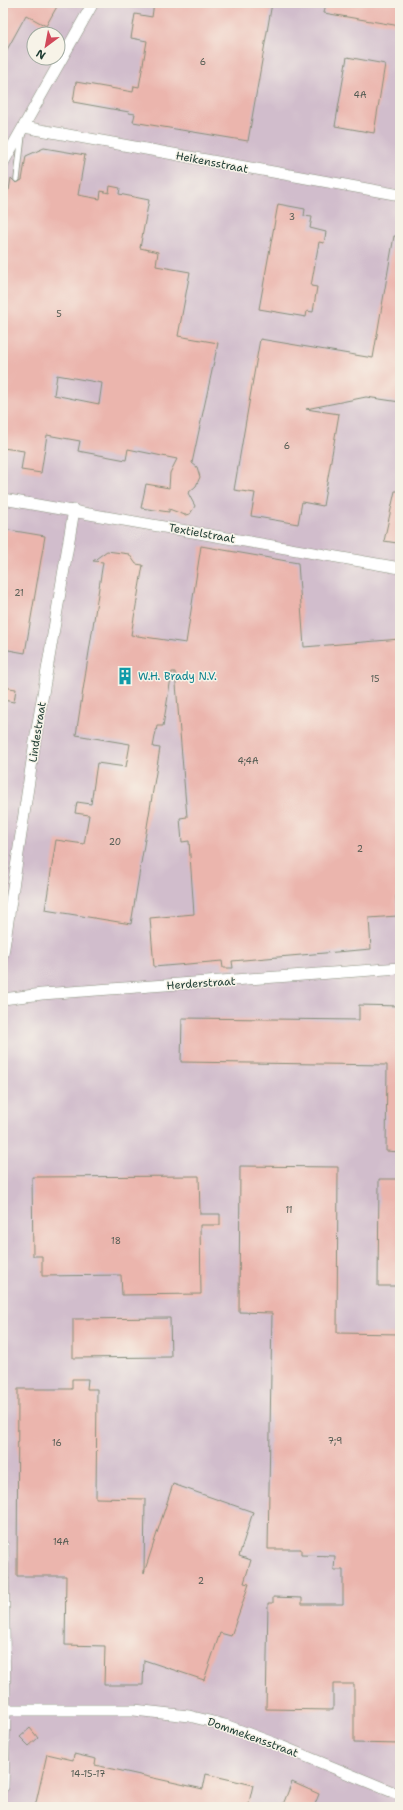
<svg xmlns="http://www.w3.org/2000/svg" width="403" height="1810" font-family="'Shantell Sans',sans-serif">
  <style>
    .industrial { fill: #d1bdcc; fill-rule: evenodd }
    .building { fill: #ebb5ad; fill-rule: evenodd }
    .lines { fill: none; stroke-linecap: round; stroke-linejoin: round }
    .service-casing { stroke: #868e7a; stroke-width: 7 }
    .minor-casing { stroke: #868e7a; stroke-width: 12 }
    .service { stroke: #fff; stroke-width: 5.5 }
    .minor { stroke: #fff; stroke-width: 11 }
    .labels { text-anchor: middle; stroke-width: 3; stroke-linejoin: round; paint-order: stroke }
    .number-label { font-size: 9px; fill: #525b52 }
    .street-label { font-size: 11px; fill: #1f3d34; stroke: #f7f3e8 }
    .culture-label { font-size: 11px; fill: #0d838f; stroke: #f7f3e8; text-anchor: start }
  </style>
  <rect width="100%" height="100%" fill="#f7f3e8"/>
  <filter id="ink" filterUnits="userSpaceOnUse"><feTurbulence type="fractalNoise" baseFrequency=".025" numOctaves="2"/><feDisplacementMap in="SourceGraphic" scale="8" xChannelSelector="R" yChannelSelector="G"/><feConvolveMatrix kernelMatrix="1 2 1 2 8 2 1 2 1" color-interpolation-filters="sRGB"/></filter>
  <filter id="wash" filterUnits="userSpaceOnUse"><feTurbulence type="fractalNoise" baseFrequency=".012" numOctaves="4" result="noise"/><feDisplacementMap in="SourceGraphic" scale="16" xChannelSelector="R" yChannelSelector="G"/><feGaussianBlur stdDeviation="0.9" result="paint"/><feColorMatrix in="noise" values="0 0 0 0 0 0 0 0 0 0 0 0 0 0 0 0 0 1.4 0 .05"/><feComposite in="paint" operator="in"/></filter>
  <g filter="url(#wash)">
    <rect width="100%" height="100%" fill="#eedfc0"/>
    <!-- industrial -->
    <path class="industrial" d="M3,3H400V1807H3ZM34,34H58V58H34Z"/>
    <g id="blocks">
      <!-- building -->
      <g class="building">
        <path d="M3,3H59L46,26L26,15L3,57Z"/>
        <path d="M154,3H272L248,141L133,122L135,114L129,113V112L73,102L76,82L133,92L134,86L139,87L147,41L131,38L135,14L152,17Z"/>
        <path d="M326,3H400V26L324,13Z"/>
        <path d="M347,57L385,64L374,133L335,126Z"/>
        <path d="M44,148L85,155L78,195L100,199L101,191L109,193L110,186L120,188L119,194L149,200L140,248L158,252L156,266L190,272L178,336L218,343L192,463L197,467L200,477L196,486L188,493L195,506L190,514L185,515L169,509V512L141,508L146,484L169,488L170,473L177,459L128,449L126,460L78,451L80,441L47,435L41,473L21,470L24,451L3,448V203L5,189L9,190L11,178L16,183L22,180L26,156ZM57,375L102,383L99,404L54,395Z"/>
        <path d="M278,204L305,209L304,216L312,217L310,228L326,232L324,243L319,242L311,286L317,287L313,312L307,311L306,317L259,309Z"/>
        <path d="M394,236H400V402L366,397L306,409L339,414L323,506L302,502L298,524L251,516L255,493L234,490L260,339L373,358Z"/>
        <path d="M395,491H400V535L398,534L397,543L384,541Z"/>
        <path d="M3,529L45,536L25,653L3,649Z"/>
        <path d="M201,546L298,563L304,647L400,639V896H396L397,916L369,918L371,949L232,961L233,968H223L222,961L154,967L150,918L194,914L189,841L182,842L180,818L187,817L175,672H172L163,726H157L153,747L160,748L131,924L45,910L56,840L84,844L89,815L75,813L77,802L91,804L97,763L126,767L130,744L76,735L103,562L93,561L107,551L129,554L136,564L143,565L131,635L186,643Z"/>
        <path d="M3,687L16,689L14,702L3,700Z"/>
        <path d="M359,1005L400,1006V1152L386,1151L387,1065L181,1062L182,1018L359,1020Z"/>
        <path d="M240,1166L338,1167L337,1333L400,1334V1744L354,1743V1684H333V1710L266,1709L268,1603H273V1597L302,1598V1604H343V1570H334L335,1556L301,1555V1549H268L272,1313L239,1312Z"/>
        <path d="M199,1176L200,1214H220V1225H200L201,1294L122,1295L121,1275L42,1276V1256H33L32,1177Z"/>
        <path d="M379,1179H400V1286H378Z"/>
        <path d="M170,1318L171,1357L73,1358V1319Z"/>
        <path d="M72,1379H88L87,1389H97L96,1498L145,1499L144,1573L173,1484L253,1512L239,1556L251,1560L244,1583L249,1584L231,1636L220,1633L204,1680L144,1660L143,1685H104L105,1646L65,1645L66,1576H17L18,1389H72Z"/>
        <path d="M30,1728L38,1738L29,1746L20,1737Z"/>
        <path d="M47,1754L73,1760L74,1754L96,1759L95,1765L203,1789L206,1774L253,1785L248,1807H35Z"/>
        <path d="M292,1782L319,1794L314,1807H282Z"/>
      </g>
    </g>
  </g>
  <g filter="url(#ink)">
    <use href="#blocks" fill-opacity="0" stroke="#868e7a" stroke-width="1"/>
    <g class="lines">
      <!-- service casing -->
      <g class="service-casing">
        <path id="service" d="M17,179L22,135"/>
      </g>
      <!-- minor casing -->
      <g class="minor-casing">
        <g id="minor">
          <path d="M24,127L400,195"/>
          <path d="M3,163L93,3"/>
          <path d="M3,499L400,568"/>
          <path d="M3,954L35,741L74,510"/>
          <path d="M3,999L42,994L400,968"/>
          <path d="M3,1546L5,1710L3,1787"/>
          <path d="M3,1710H134L189,1716L225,1725L276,1744L400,1795"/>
        </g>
      </g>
      <!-- service -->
      <use href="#service" class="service"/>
      <!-- minor -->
      <use href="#minor" class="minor"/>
    </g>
  </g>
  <!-- icons -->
  <defs>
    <g id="building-bare" transform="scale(1.38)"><path d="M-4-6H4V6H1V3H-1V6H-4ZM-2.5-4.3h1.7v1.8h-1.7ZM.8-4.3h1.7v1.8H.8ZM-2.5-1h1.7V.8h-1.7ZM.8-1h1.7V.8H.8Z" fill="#0f9aa8" stroke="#f7f3e8" stroke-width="2.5" paint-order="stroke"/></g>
  </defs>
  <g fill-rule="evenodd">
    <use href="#building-bare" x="125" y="676"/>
  </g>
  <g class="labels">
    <!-- number labels -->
    <g class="number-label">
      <text x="203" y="65">6</text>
      <text x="360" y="98">4A</text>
      <text x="292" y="220">3</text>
      <text x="59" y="317">5</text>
      <text x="287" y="449">6</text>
      <text x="19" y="596">21</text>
      <text x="375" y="682">15</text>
      <text x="248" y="764">4;4A</text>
      <text x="115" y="845">20</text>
      <text x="360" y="852">2</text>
      <text x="289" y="1213">11</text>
      <text x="116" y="1244">18</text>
      <text x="335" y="1444">7;9</text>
      <text x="57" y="1446">16</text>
      <text x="61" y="1545">14A</text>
      <text x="201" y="1584">2</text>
      <text x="88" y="1777">14-15-17</text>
    </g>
    <!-- street labels -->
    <g class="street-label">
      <text transform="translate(212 162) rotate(11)" y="4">Heikensstraat</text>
      <text transform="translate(202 533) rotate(10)" y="4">Textielstraat</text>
      <text transform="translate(37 732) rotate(-81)" y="4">Lindestraat</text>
      <text transform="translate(201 983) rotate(-4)" y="4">Herderstraat</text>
      <text transform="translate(253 1737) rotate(20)" y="4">Dommekensstraat</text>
    </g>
    <!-- culture labels -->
    <g class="culture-label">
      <text x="138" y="680">W.H. Brady N.V.</text>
    </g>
  </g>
  <!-- margin -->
  <rect width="403" height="1810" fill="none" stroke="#f7f3e8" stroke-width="16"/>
  <!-- north arrow -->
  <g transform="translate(46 46) rotate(212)"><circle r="19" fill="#f7f3e8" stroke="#a1aaa0"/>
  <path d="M0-3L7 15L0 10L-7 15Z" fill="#d1495b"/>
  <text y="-6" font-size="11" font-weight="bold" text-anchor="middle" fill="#1f3d34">N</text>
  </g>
</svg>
